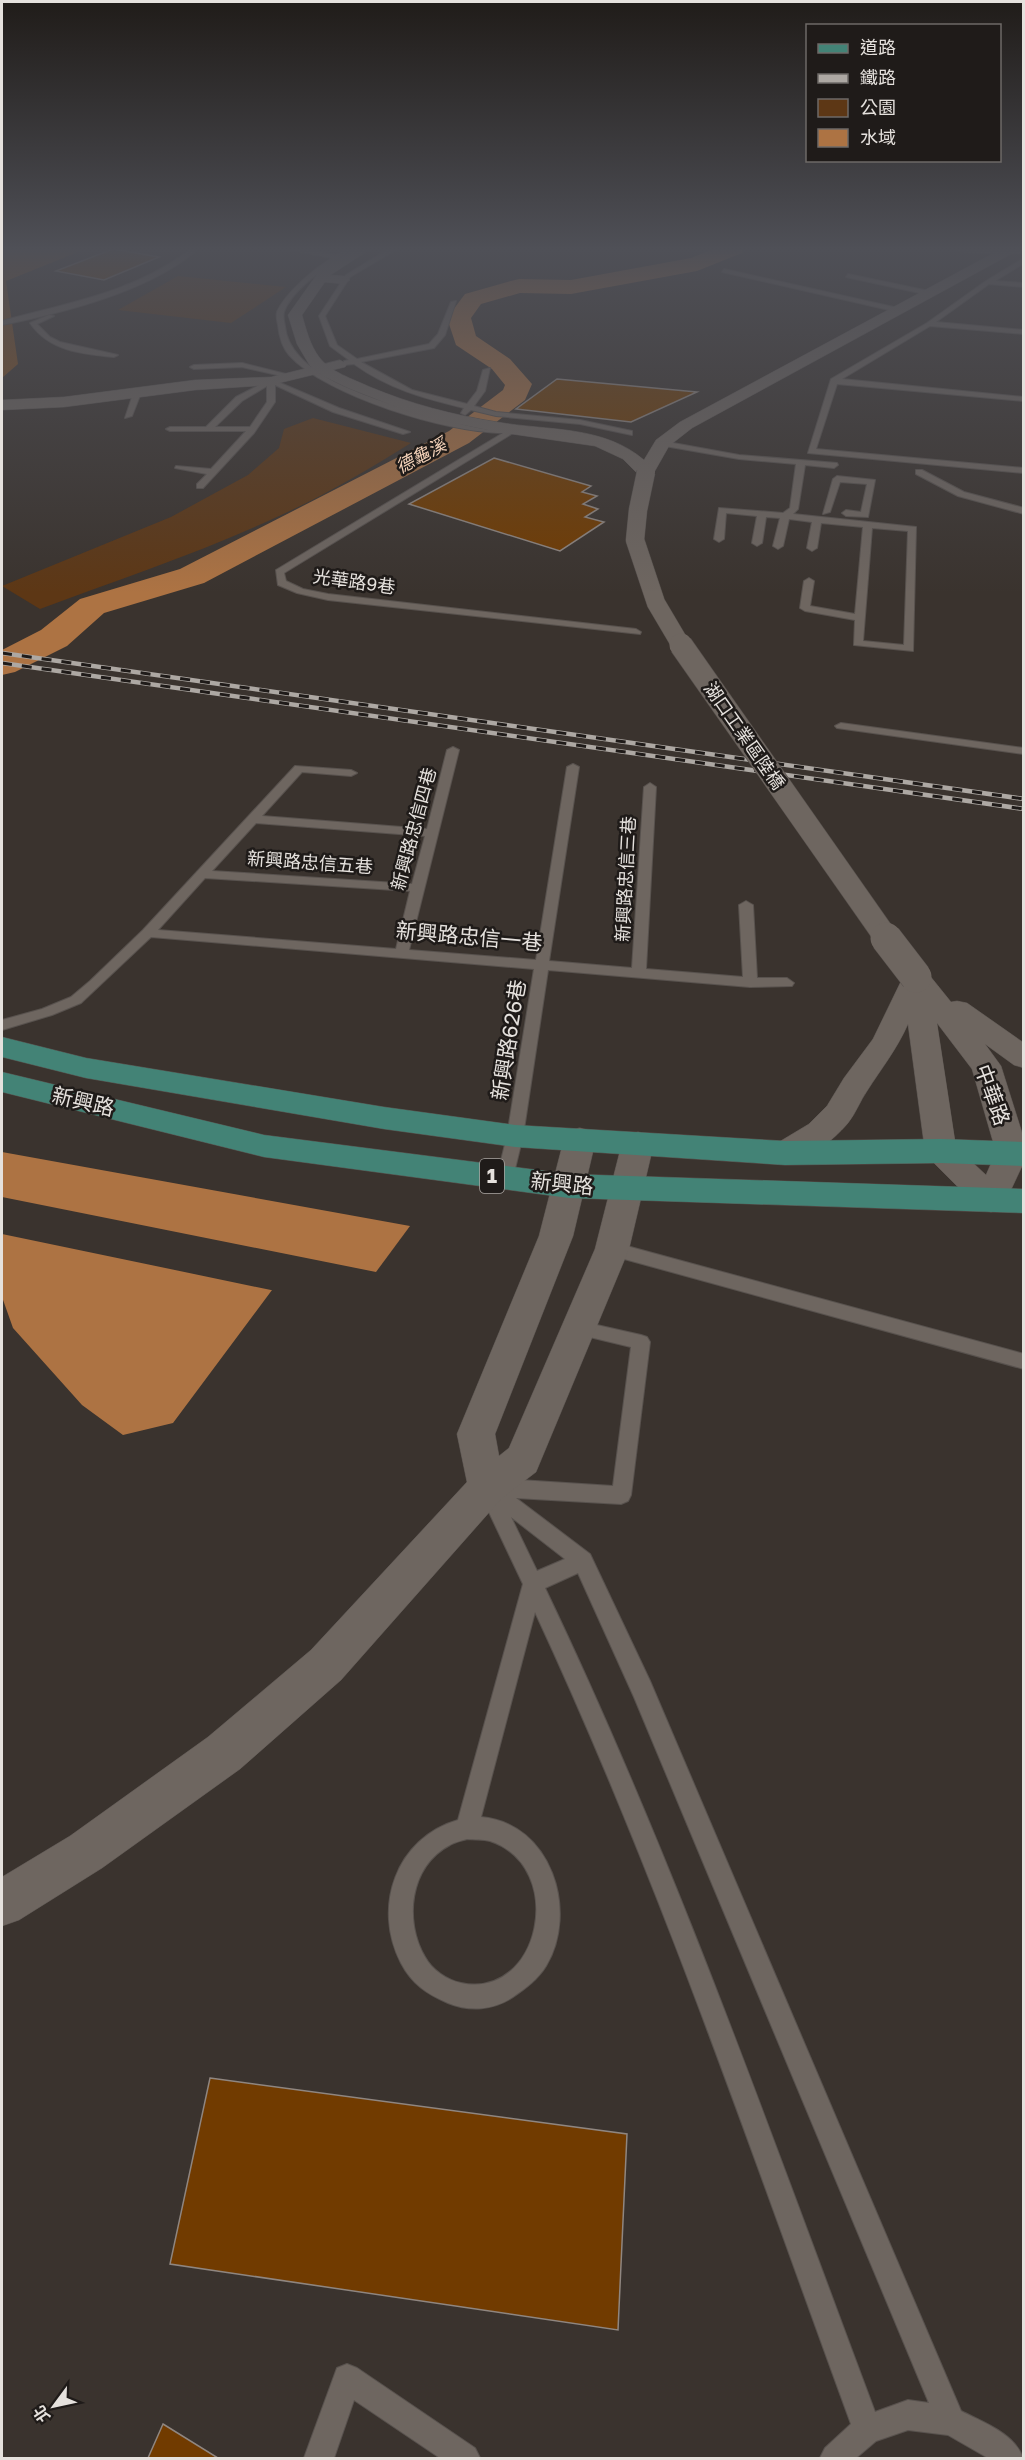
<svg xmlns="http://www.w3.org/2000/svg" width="1025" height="2460" font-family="'Golos Text','Noto Sans TC',sans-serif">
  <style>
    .green { fill: #5d3715 }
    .forest { fill: #844e1b }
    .water { fill: #ad7343 }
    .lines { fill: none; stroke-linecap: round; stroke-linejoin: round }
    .river { fill: #ad7343; fill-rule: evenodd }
    .building { fill: #713b00; stroke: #8f8680; stroke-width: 1.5 }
    .service-casing { stroke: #58524e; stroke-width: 2 }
    .minor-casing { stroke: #58524e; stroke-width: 1 }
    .tertiary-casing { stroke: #58524e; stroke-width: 1 }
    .primary-casing { stroke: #58524e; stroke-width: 1 }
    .service { fill: #6e6660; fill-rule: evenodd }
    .minor { fill: #6e6660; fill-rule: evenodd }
    .tertiary { fill: #6e6660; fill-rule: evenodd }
    .primary { fill: #438376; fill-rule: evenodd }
    .rail-casing { stroke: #ada8a3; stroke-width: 4.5 }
    .rail { stroke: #1f1b19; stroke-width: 3; stroke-dasharray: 10; stroke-linecap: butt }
    .tertiary-bridge-far2-casing { stroke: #58524e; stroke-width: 19; stroke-linecap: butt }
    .tertiary-bridge-far1-casing { stroke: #58524e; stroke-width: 24; stroke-linecap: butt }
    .tertiary-bridge-casing { stroke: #58524e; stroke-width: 32; stroke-linecap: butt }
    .tertiary-bridge-far2 { stroke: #6e6660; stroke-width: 18 }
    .tertiary-bridge-far1 { stroke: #6e6660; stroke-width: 23 }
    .tertiary-bridge { stroke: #6e6660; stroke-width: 31 }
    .labels { text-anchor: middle; stroke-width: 5; stroke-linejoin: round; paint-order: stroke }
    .far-water-label { font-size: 18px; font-style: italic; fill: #f5d3ba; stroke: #1f1b19 }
    .far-street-label { font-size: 18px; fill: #e5e1dd; stroke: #1f1b19 }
    .shield { fill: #1f1b19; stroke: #aaa6a2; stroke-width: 1.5 }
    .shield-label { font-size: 20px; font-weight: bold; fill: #e5e1dd }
    .street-label { font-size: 21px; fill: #e5e1dd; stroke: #1f1b19 }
  </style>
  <rect width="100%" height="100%" fill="#3a332e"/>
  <!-- green -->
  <g class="green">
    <path d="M178,276L286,287L231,323L118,310Z"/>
    <path d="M313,418L411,443C368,470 325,495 279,516C202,552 120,579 40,609L2,586L171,517L248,475L279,448L284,429Z"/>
  </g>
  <!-- forest -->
  <path class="forest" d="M2,248H88L6,281L18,364L2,378Z"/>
  <!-- water -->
  <g class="water">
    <path d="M2,1152L410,1226L376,1272L2,1197Z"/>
    <path d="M2,1234L271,1290H272L173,1423L123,1435L82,1405L13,1328L2,1297Z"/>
  </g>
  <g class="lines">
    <!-- river -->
    <path class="river" d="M715,248H744L742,253L697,271L571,294L520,293L481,304L471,318L476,336L510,359L532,384L525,400L469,443L204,583L104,613L67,646L15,672L2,675V650L41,630L80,599L180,569L449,431L503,390L505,385L492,369L456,345L447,318L465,294L511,281L519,279L571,280L691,258Z"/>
  </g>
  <!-- building -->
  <g class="building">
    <path d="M113,249L159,257L104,280L56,271Z"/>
    <path d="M557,379L697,392L631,422L516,409Z"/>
    <path d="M494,458L591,486L582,492L597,496L583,504L598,509L585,517L604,522L560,551L409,504Z"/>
    <path d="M210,2078L627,2134L618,2330L170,2264Z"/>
    <path d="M163,2424L218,2458H148Z"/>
  </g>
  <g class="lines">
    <!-- service casing -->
    <g class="service-casing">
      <g id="service">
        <path d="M192,248H199C152,291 63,313 2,325V321C67,303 137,292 192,248Z"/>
        <path d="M280,248H297L336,255L346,248H354C334,263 293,286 284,312C283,316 284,322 285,326C290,380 390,404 433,416C456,422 492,436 514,428L518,430L284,573L286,581L303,589L328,594L636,629L641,632L640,634L328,600L297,593L278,585L276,570L503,433C448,433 326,396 289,355C282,347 279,335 278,325C277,321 276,316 277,312C285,293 315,268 332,258Z"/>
        <path d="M390,248H399L350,277L325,316L337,345L357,359L429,344L438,334L451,302L456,301L445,335L434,348L361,362L412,390L467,404L477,391L483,370L490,368L485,391L474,406L496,412L580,420L632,431V435L580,424L496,416L471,410L465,415L461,413L464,408C423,398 389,389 354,364L344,365V361L349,360L330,346L319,316L346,275Z"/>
        <path d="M1024,258V263L995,281L1024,283V287L989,284L936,322L1024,330V334L930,326L842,379L1024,397V401L837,384L816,449L1024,468V473L808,453L831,379L927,323L986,281Z"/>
        <path d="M724,269L898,308L901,310L898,312L722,272Z"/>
        <path d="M848,274L929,291L932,293L929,295L846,277Z"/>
        <path d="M49,315L54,316L37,324L50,337L60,342L118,355L114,357C82,354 49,351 30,323Z"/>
        <path d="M242,363L290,375L286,377L242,367L194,369L190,367L194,365Z"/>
        <path d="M271,379L339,408L410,432L403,434L333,412L275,385V402L254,433L203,488H197V484L207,474L175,468L176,466L211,469L246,431H170L166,429L170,427H206L236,397ZM267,386V402L250,427H215L242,401Z"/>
        <path d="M134,391L141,393L132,416L125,418Z"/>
        <path d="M662,441L739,455L837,463L838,465L834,468L805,465L798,509L793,514L916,527L913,651L854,645L855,620L805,611L800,608L804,581L809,578L814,581L810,606L855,614L863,527L821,523L817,548L812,551L807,548L812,522L789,519L783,546L778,549L773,546L780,518L766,517L762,543L757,546L752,543L757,516L726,513L724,539L719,542L714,539L719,508L783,513L790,508L796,464L739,459L659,445V441ZM872,528L908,531L904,645L863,641Z"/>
        <path d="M916,470H922L964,492L1024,508V514L958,496L916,474Z"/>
        <path d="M837,476L875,480L868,517L846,516L842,513L846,510L861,512L867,484L840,482L830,512L823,514L833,479Z"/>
        <path d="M841,723L1024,748V754L837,728L835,726Z"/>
        <path d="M453,747L459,750L409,950L536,960L567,767L573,764L579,767L549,961L632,968L644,787L650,783L656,787L646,969L743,977L739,905L746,901L753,905L757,978H787L794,983L792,986L750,987L548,970L523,1136L513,1177L511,1181H499L497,1177L507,1136L534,969L151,937L81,1003L52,1015L2,1030V1020L42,1009L71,997L90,981L143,930L295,766L351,770L357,773L351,776L302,772L262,816L427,829L447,750ZM256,823L425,836L412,884L212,871ZM205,878L410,891L396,949L158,930Z"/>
        <path d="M612,1242L1024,1354V1369L606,1254L604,1249L606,1244Z"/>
        <path d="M579,1321L641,1335L647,1337L650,1342L631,1495L628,1501L621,1504L516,1498L590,1554L650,1681L961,2411C984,2423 1014,2433 1023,2458H988L948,2435L908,2430L876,2441L856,2458H820L825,2448L851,2424C751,2151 658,1876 535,1612L481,1817C551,1823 579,1911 546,1966C538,1979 526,1988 513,1997C494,2010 470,2012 448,2003C427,1994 412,1984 401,1963C372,1907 396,1838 458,1820L523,1584L477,1487L480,1481L487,1478L613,1486L631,1347L573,1333L570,1328L573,1323ZM511,1517L565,1559L537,1571ZM578,1573L634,1697L929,2403L908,2400L875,2412C771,2135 673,1855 545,1588ZM467,1839C474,1840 483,1839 490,1841C568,1867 540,2000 461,1983C447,1980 432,1970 425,1957C404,1922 409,1866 450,1845C455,1842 461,1841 467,1839Z"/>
        <path d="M347,2364L357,2368L475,2448L480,2458H440L354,2400L334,2458H304L337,2368Z"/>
      </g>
    </g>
    <!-- minor casing -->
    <g class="minor-casing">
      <g id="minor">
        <path d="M953,248H1014L1015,250L1009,254L959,252Z"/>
        <path d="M329,275L344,276L350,280L344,284L324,282L323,279L324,276Z"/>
        <path d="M340,360L347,364L345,367L271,385L195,390L64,407L2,410V400L64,397L195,380L271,377Z"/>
        <path d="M580,1128L591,1131L596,1139L573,1236L495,1434L499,1456L509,1448L595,1249L622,1143L627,1135L638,1132L649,1135L654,1143L629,1249L536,1472L501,1499L341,1680L240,1769L102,1868L19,1920L2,1926V1877L70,1836L208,1737L311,1650L467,1482L457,1434L539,1236L564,1139L569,1131Z"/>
      </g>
    </g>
    <!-- tertiary casing -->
    <g class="tertiary-casing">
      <g id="tertiary">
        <path d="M357,248H372L329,276L302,315C306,329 310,345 319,357C330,372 353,379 370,387C411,404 453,415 497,422C548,431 603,425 644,460L656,440L680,422L1003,248H1024V254H1011L692,428L669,446L652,476H640L623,459L595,446L498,432L439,420L404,410L348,388L323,376L310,366L297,344L288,315L320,270Z"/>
        <path d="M916,968L926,971L951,1002L957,1001L967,1003L1024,1043V1068L1014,1065L985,1044L1001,1066L1024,1139V1162L1002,1209L991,1212L980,1209L930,1159L925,1151L908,1024C897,1049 881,1069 867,1091C860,1101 856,1113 848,1123C832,1142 799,1169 774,1161L769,1153L774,1145L809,1124L827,1106L844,1078L873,1039L906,971ZM937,1023L972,1069L996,1152L986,1175L956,1147Z"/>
      </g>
    </g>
    <!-- primary casing -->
    <g class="primary-casing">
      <g id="primary">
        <path d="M2,1037L86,1058L384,1107L515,1125L785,1141L941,1139L1024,1142V1166L941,1163L785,1165L515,1147L384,1129L86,1078L2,1057Z"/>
        <path d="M2,1072L264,1135L569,1174L1024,1189V1213L569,1198L264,1157L2,1092Z"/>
      </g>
    </g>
    <!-- service -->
    <use href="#service" class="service"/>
    <!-- minor -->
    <use href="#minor" class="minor"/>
    <!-- tertiary -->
    <use href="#tertiary" class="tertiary"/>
    <!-- primary -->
    <use href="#primary" class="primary"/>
    <!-- rail casing -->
    <g class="rail-casing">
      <g id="rail">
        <path d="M2,653L1024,799"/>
        <path d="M2,663L1024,809"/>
      </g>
    </g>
    <!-- rail -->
    <use href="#rail" class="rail"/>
    <!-- tertiary-bridge-far2 casing -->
    <g class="tertiary-bridge-far2-casing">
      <path id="tertiary-bridge-far2" d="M646,472L638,510L635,540L656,603L682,647"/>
    </g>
    <!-- tertiary-bridge-far1 casing -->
    <g class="tertiary-bridge-far1-casing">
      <path id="tertiary-bridge-far1" d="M681,645L887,939"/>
    </g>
    <!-- tertiary-bridge casing -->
    <g class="tertiary-bridge-casing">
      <path id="tertiary-bridge" d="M886,938L916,977"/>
    </g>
    <!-- tertiary-bridge-far2 -->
    <use href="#tertiary-bridge-far2" class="tertiary-bridge-far2"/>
    <!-- tertiary-bridge-far1 -->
    <use href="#tertiary-bridge-far1" class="tertiary-bridge-far1"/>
    <!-- tertiary-bridge -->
    <use href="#tertiary-bridge" class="tertiary-bridge"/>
  </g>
  <!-- sky -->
  <linearGradient id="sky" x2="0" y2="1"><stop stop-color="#201c19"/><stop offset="0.42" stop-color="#4f5057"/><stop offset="1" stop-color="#4f5057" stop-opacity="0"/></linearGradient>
  <rect width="1025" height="593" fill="url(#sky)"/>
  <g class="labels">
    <!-- far-water labels -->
    <g class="far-water-label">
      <text transform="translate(421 456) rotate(-28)" y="6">德龜溪</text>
    </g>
    <!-- far-street labels -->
    <g class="far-street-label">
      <text transform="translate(354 582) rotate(8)" y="6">光華路9巷</text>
      <text transform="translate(744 736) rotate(55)" y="6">湖口工業區陸橋</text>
      <text transform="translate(414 829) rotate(-75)" y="6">新興路忠信四巷</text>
      <text transform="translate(310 863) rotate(4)" y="6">新興路忠信五巷</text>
      <text transform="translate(626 879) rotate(-87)" y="6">新興路忠信三巷</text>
    </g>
    <!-- shield labels -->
    <rect class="shield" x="480" y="1159" width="24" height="34" rx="4.5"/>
    <g class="shield-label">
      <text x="492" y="1183">1</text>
    </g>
    <!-- street labels -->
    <g class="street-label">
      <text transform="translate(469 937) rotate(5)" y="7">新興路忠信一巷</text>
      <text transform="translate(509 1040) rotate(-81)" y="7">新興路626巷</text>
      <text transform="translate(992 1095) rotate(70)" y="7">中華路</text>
      <text transform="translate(83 1102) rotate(13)" y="7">新興路</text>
      <text transform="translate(562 1184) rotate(6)" y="7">新興路</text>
    </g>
  </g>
  <!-- border -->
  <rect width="1025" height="2460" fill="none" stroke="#e5e1dd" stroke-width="6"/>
  <!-- legend -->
  <rect x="806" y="24" width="195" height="138" fill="#1f1b19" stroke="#6e6a67" stroke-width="1.5"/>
  <rect x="818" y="44" width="30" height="9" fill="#438376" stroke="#6e6a67" stroke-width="1.5"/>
  <text x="860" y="54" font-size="18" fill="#e5e1dd">道路</text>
  <rect x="818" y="74" width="30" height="9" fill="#ada8a3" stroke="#6e6a67" stroke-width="1.5"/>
  <text x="860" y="84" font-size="18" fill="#e5e1dd">鐵路</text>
  <rect x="818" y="99" width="30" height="18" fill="#5d3715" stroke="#6e6a67" stroke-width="1.5"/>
  <text x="860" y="114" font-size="18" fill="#e5e1dd">公園</text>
  <rect x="818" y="129" width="30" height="18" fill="#ad7343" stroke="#6e6a67" stroke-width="1.5"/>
  <text x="860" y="144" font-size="18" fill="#e5e1dd">水域</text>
  <!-- north arrow -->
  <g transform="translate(54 2406) rotate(237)" stroke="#1f1b19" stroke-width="4.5" paint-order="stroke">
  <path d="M0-4.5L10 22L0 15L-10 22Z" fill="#e5e1dd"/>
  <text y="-9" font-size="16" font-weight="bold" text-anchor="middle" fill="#e5e1dd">北</text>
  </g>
</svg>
